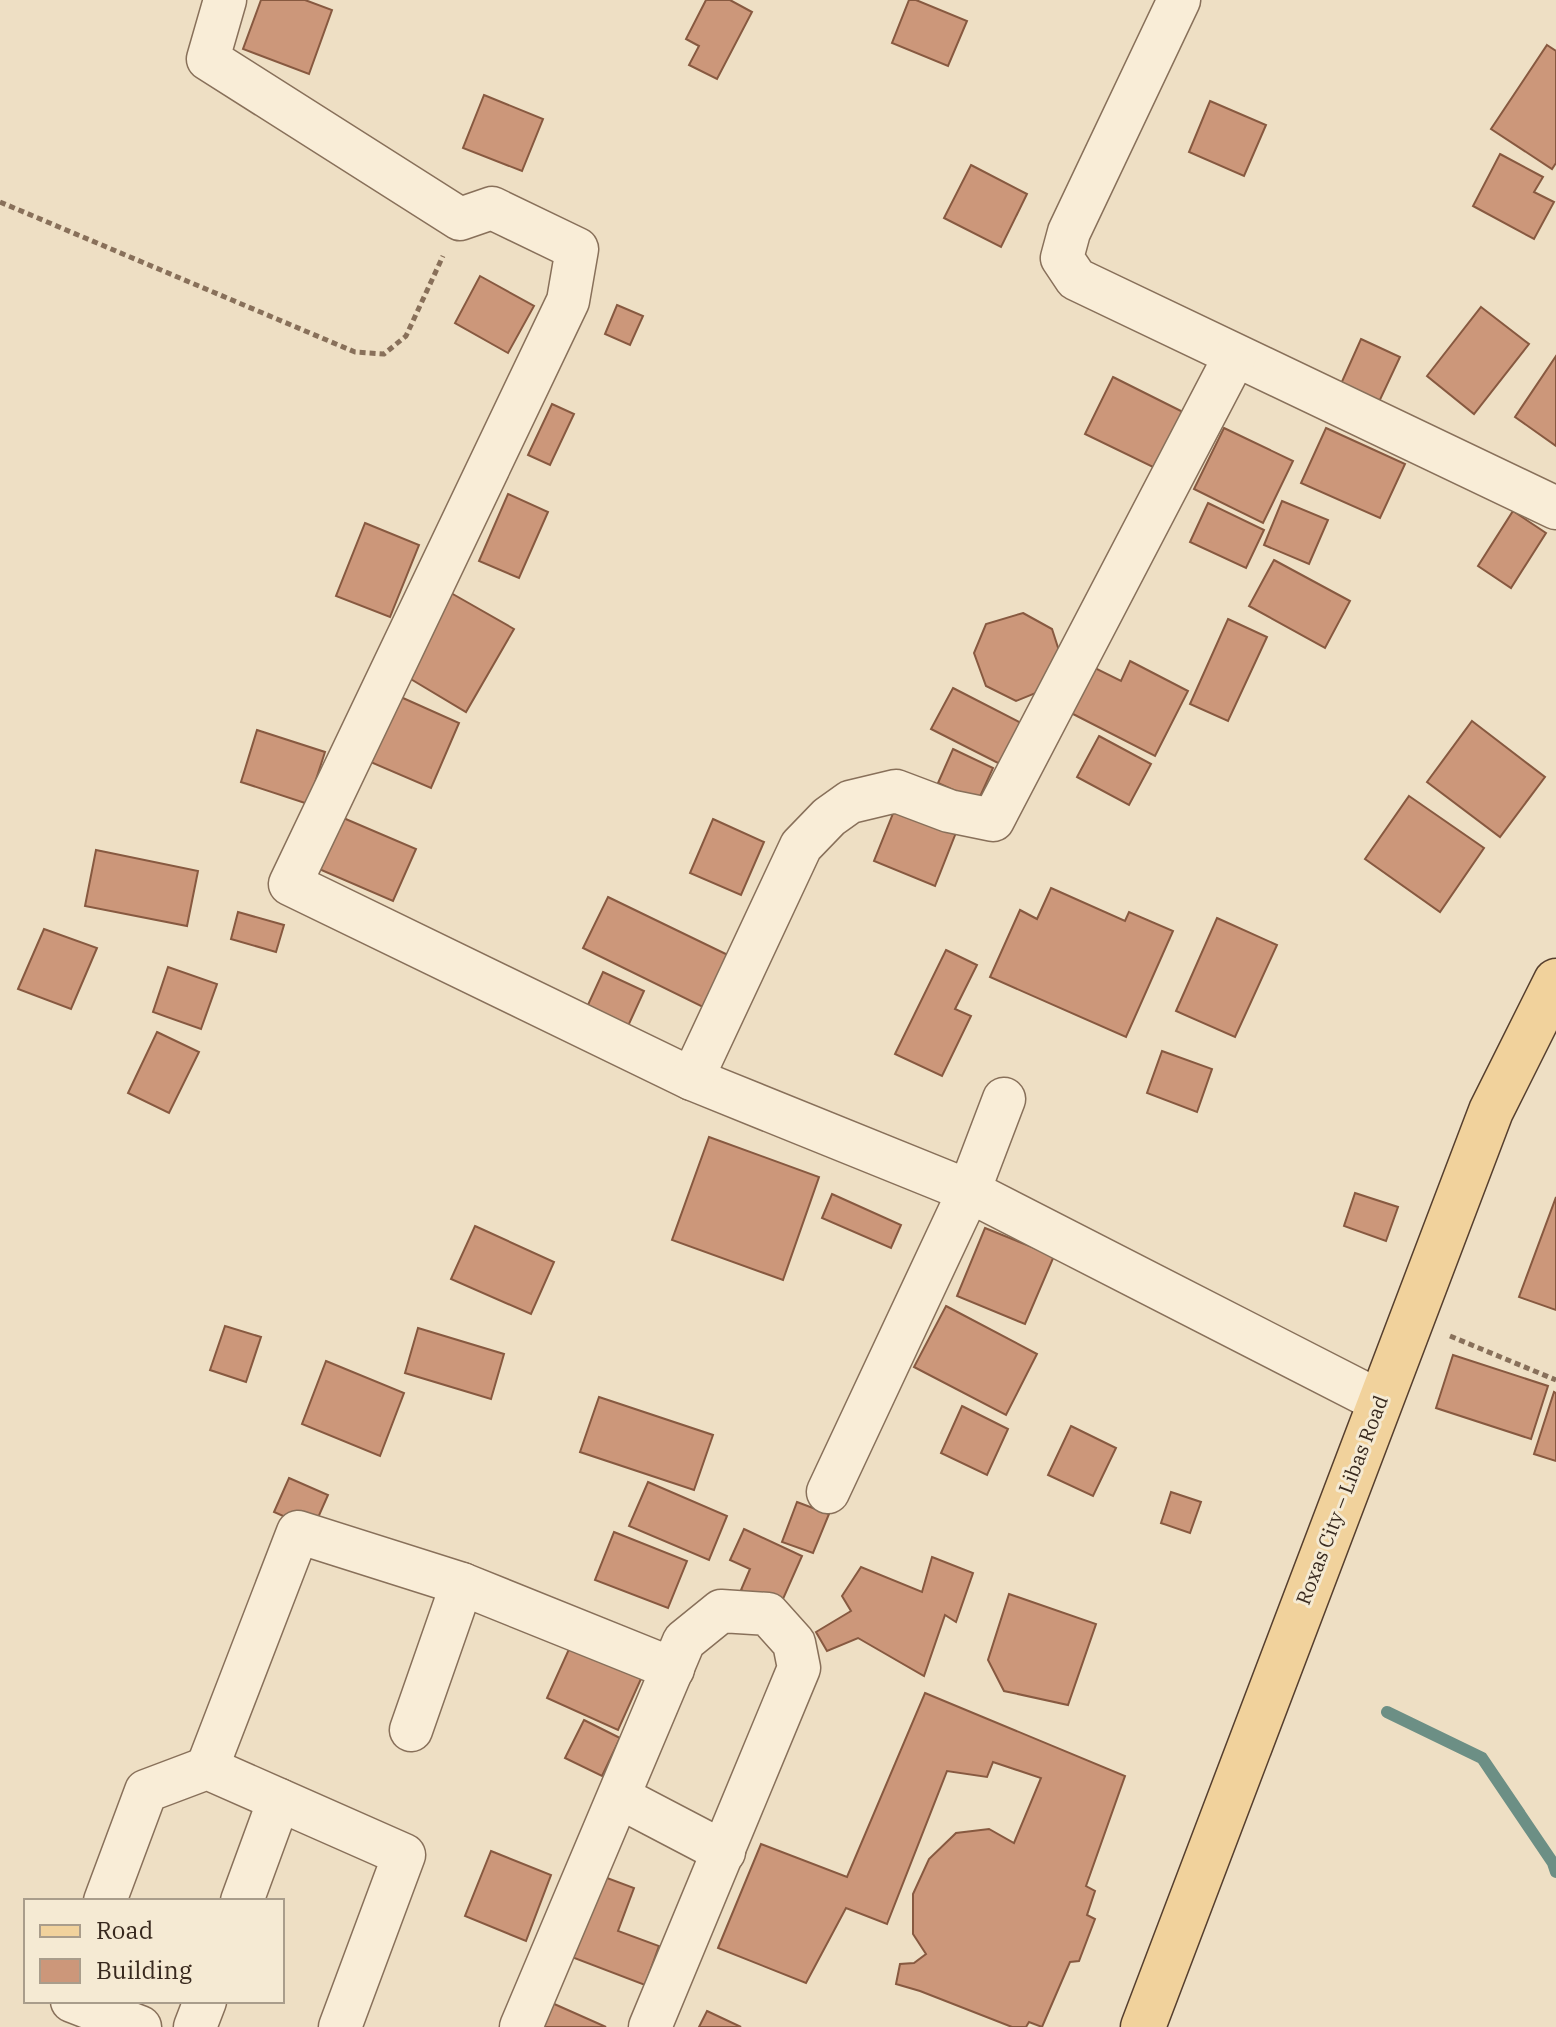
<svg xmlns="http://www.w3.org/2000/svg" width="1556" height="2027" font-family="'IBM Plex Serif',serif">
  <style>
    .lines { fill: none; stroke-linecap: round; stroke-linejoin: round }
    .stream { stroke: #6c8f85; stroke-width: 12 }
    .building { fill: #cc977a; stroke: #875940; stroke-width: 2 }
    .minor-casing { stroke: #88705a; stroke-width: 45 }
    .major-casing { stroke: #563f2e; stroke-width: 47 }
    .path { stroke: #88705a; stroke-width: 5; stroke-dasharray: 6 4; stroke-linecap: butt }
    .minor { stroke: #f9edd7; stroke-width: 42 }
    .major { stroke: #f1d29c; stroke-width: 44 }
    .labels { text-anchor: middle; stroke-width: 6; stroke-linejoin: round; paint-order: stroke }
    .street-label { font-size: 20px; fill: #38291e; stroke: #f5ead3 }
  </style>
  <rect width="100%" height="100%" fill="#eedfc4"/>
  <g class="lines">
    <!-- stream -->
    <path class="stream" d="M1387,1712L1482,1758L1553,1863L1556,1872"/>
  </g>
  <!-- building -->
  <g class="building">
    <path d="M261,0H305L332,10L309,74L243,49Z"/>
    <path d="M706,0H730L752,12L717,79L689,65L699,46L686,39Z"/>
    <path d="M909,0H916L967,21L948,66L892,43Z"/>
    <path d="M1547,45L1556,51V163L1552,169L1491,129Z"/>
    <path d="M484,95L543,119L522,171L463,148Z"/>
    <path d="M1210,101L1266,125L1244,176L1189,152Z"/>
    <path d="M1500,154L1543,177L1534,192L1554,202L1534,239L1473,206Z"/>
    <path d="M971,165L1027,194L1001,247L944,218Z"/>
    <path d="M480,276L534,306L508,353L455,323Z"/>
    <path d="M617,305L643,316L630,345L605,334Z"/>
    <path d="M1481,307L1529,344L1474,414L1427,376Z"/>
    <path d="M1361,339L1400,357L1378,404L1340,386Z"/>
    <path d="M1556,356V446L1515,417Z"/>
    <path d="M1113,377L1183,412L1155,468L1085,434Z"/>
    <path d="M552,404L574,414L550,465L528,455Z"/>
    <path d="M1224,428L1293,461L1263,523L1194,489Z"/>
    <path d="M1326,428L1405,464L1380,518L1301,483Z"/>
    <path d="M508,494L548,512L519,578L479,561Z"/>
    <path d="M1282,501L1328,520L1309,564L1264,545Z"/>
    <path d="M1208,503L1264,530L1246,568L1190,542Z"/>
    <path d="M1513,511L1546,533L1511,588L1478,566Z"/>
    <path d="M365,523L419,545L390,617L336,596Z"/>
    <path d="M1274,560L1350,601L1325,648L1249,606Z"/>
    <path d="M451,593L514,629L466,712L404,675Z"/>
    <path d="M1023,613L1052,629L1062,660L1048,688L1016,701L986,686L974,653L986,624Z"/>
    <path d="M1228,619L1267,637L1228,721L1190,704Z"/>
    <path d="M1130,661L1188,691L1155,756L1071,713L1095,668L1121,681Z"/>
    <path d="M953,688L1021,723L1000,764L931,729Z"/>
    <path d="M394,694L459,723L431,788L366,760Z"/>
    <path d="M1472,721L1545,777L1500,837L1427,782Z"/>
    <path d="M257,730L325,752L308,804L241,782Z"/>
    <path d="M1099,736L1151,764L1129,805L1077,777Z"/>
    <path d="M953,749L993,768L978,801L938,783Z"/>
    <path d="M1409,796L1484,848L1440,912L1365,859Z"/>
    <path d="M896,806L957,830L935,886L874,861Z"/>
    <path d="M341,817L416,849L393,901L319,869Z"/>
    <path d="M713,819L764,842L741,895L690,873Z"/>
    <path d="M96,850L198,871L187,926L85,906Z"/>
    <path d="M1051,888L1125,921L1129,912L1173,931L1126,1037L990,977L1020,910L1037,919Z"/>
    <path d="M608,897L730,956L705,1008L583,948Z"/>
    <path d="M238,912L284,925L276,952L231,939Z"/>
    <path d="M1217,918L1277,945L1235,1037L1176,1011Z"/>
    <path d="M44,929L97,948L71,1009L18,989Z"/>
    <path d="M946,950L977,965L955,1009L971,1016L942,1076L895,1054Z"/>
    <path d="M168,967L217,984L201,1029L153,1012Z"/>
    <path d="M603,972L644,991L623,1037L582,1018Z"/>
    <path d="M157,1032L199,1052L169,1113L128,1093Z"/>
    <path d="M1162,1051L1212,1069L1197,1112L1147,1093Z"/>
    <path d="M709,1137L819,1177L783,1280L672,1240Z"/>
    <path d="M1355,1193L1398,1207L1386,1241L1344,1226Z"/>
    <path d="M832,1194L901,1225L891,1248L822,1218Z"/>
    <path d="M1556,1197V1310L1519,1297Z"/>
    <path d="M475,1226L554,1262L531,1314L451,1279Z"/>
    <path d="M985,1228L1054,1256L1025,1324L957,1296Z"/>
    <path d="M946,1306L1037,1354L1006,1415L914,1367Z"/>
    <path d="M225,1326L261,1337L246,1382L210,1370Z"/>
    <path d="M418,1328L504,1354L491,1399L405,1373Z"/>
    <path d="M1453,1355L1548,1386L1531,1439L1436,1408Z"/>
    <path d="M326,1361L404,1393L380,1456L302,1424Z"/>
    <path d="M1554,1392L1556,1393V1461L1534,1454Z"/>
    <path d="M599,1397L713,1435L694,1490L580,1452Z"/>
    <path d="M962,1406L1008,1429L987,1475L941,1453Z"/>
    <path d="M1071,1426L1116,1448L1093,1496L1048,1475Z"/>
    <path d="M289,1478L328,1495L313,1529L274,1512Z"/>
    <path d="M648,1482L727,1516L709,1560L629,1526Z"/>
    <path d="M1171,1492L1201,1502L1190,1533L1161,1523Z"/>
    <path d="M797,1502L829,1514L813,1553L782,1542Z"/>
    <path d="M744,1529L802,1556L779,1608L741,1590L750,1569L730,1560Z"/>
    <path d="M614,1532L687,1561L668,1608L595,1580Z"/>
    <path d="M932,1557L973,1573L956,1622L945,1615L924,1676L858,1638L827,1651L816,1632L851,1611L842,1596L861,1567L922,1592Z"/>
    <path d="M1009,1594L1096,1624L1068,1705L1004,1691L988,1660Z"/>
    <path d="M574,1638L645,1670L618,1730L547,1698Z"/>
    <path d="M925,1693L1125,1776L1086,1886L1095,1891L1087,1915L1095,1919L1079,1961L1070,1962L1042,2027L1029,2022L1026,2027H1012L920,1991L896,1984L900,1964L914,1963L926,1954L913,1934V1894L929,1859L956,1833L989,1829L1014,1843L1041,1778L993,1762L987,1777L947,1771L887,1924L846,1908L806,1983L718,1948L761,1844L847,1877Z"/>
    <path d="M584,1720L620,1738L602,1776L565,1758Z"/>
    <path d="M491,1851L551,1875L526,1941L465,1916Z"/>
    <path d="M599,1875L634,1888L618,1931L659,1946L645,1985L569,1956Z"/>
    <path d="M552,2003L606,2027H542Z"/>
    <path d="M707,2011L741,2027H699Z"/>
  </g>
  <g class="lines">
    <!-- minor casing -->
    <g class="minor-casing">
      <g id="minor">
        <path d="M225,0L208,59L460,219L492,208L577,249L568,301L290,884L692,1079L969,1191L1379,1401"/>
        <path d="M1179,0L1069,232L1062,258L1076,279L1556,508"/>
        <path d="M692,1079L801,846L829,817L850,802L896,791L949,811L993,820L1235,356"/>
        <path d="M828,1492L969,1191L1004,1099"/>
        <path d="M462,1584L673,1669"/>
        <path d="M207,1768L298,1532L462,1584L411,1730"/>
        <path d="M619,1797L724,1852"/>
        <path d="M105,1901L146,1791L207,1768L404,1855L340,2027"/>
        <path d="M242,1901L279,1800"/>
        <path d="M72,2001L140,2027"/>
        <path d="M195,2027L205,2001"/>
        <path d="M521,2027L684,1641L721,1611L768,1614L794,1643L799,1668L650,2027"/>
      </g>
    </g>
    <!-- major casing -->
    <g class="major-casing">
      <path id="major" d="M1143,2027L1491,1111L1556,981"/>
    </g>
    <!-- path -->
    <g class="path">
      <path d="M0,202L355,352L384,354L406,336L443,256"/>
      <path d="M1450,1336L1556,1380"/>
    </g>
    <!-- minor -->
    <use href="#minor" class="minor"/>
    <!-- major -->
    <use href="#major" class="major"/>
  </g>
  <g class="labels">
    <!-- street labels -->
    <g class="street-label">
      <text transform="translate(1342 1500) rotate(-69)" y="7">Roxas City – Libas Road</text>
    </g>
  </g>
  <!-- legend -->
  <rect x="24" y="1899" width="260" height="104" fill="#f5ead3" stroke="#a99d8b" stroke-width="2"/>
  <rect x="40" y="1925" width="40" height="12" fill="#f1d29c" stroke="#a99d8b" stroke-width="2"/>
  <text x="96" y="1939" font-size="24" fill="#38291e">Road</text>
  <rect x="40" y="1959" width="40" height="24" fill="#cc977a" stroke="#a99d8b" stroke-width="2"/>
  <text x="96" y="1979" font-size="24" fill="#38291e">Building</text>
</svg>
